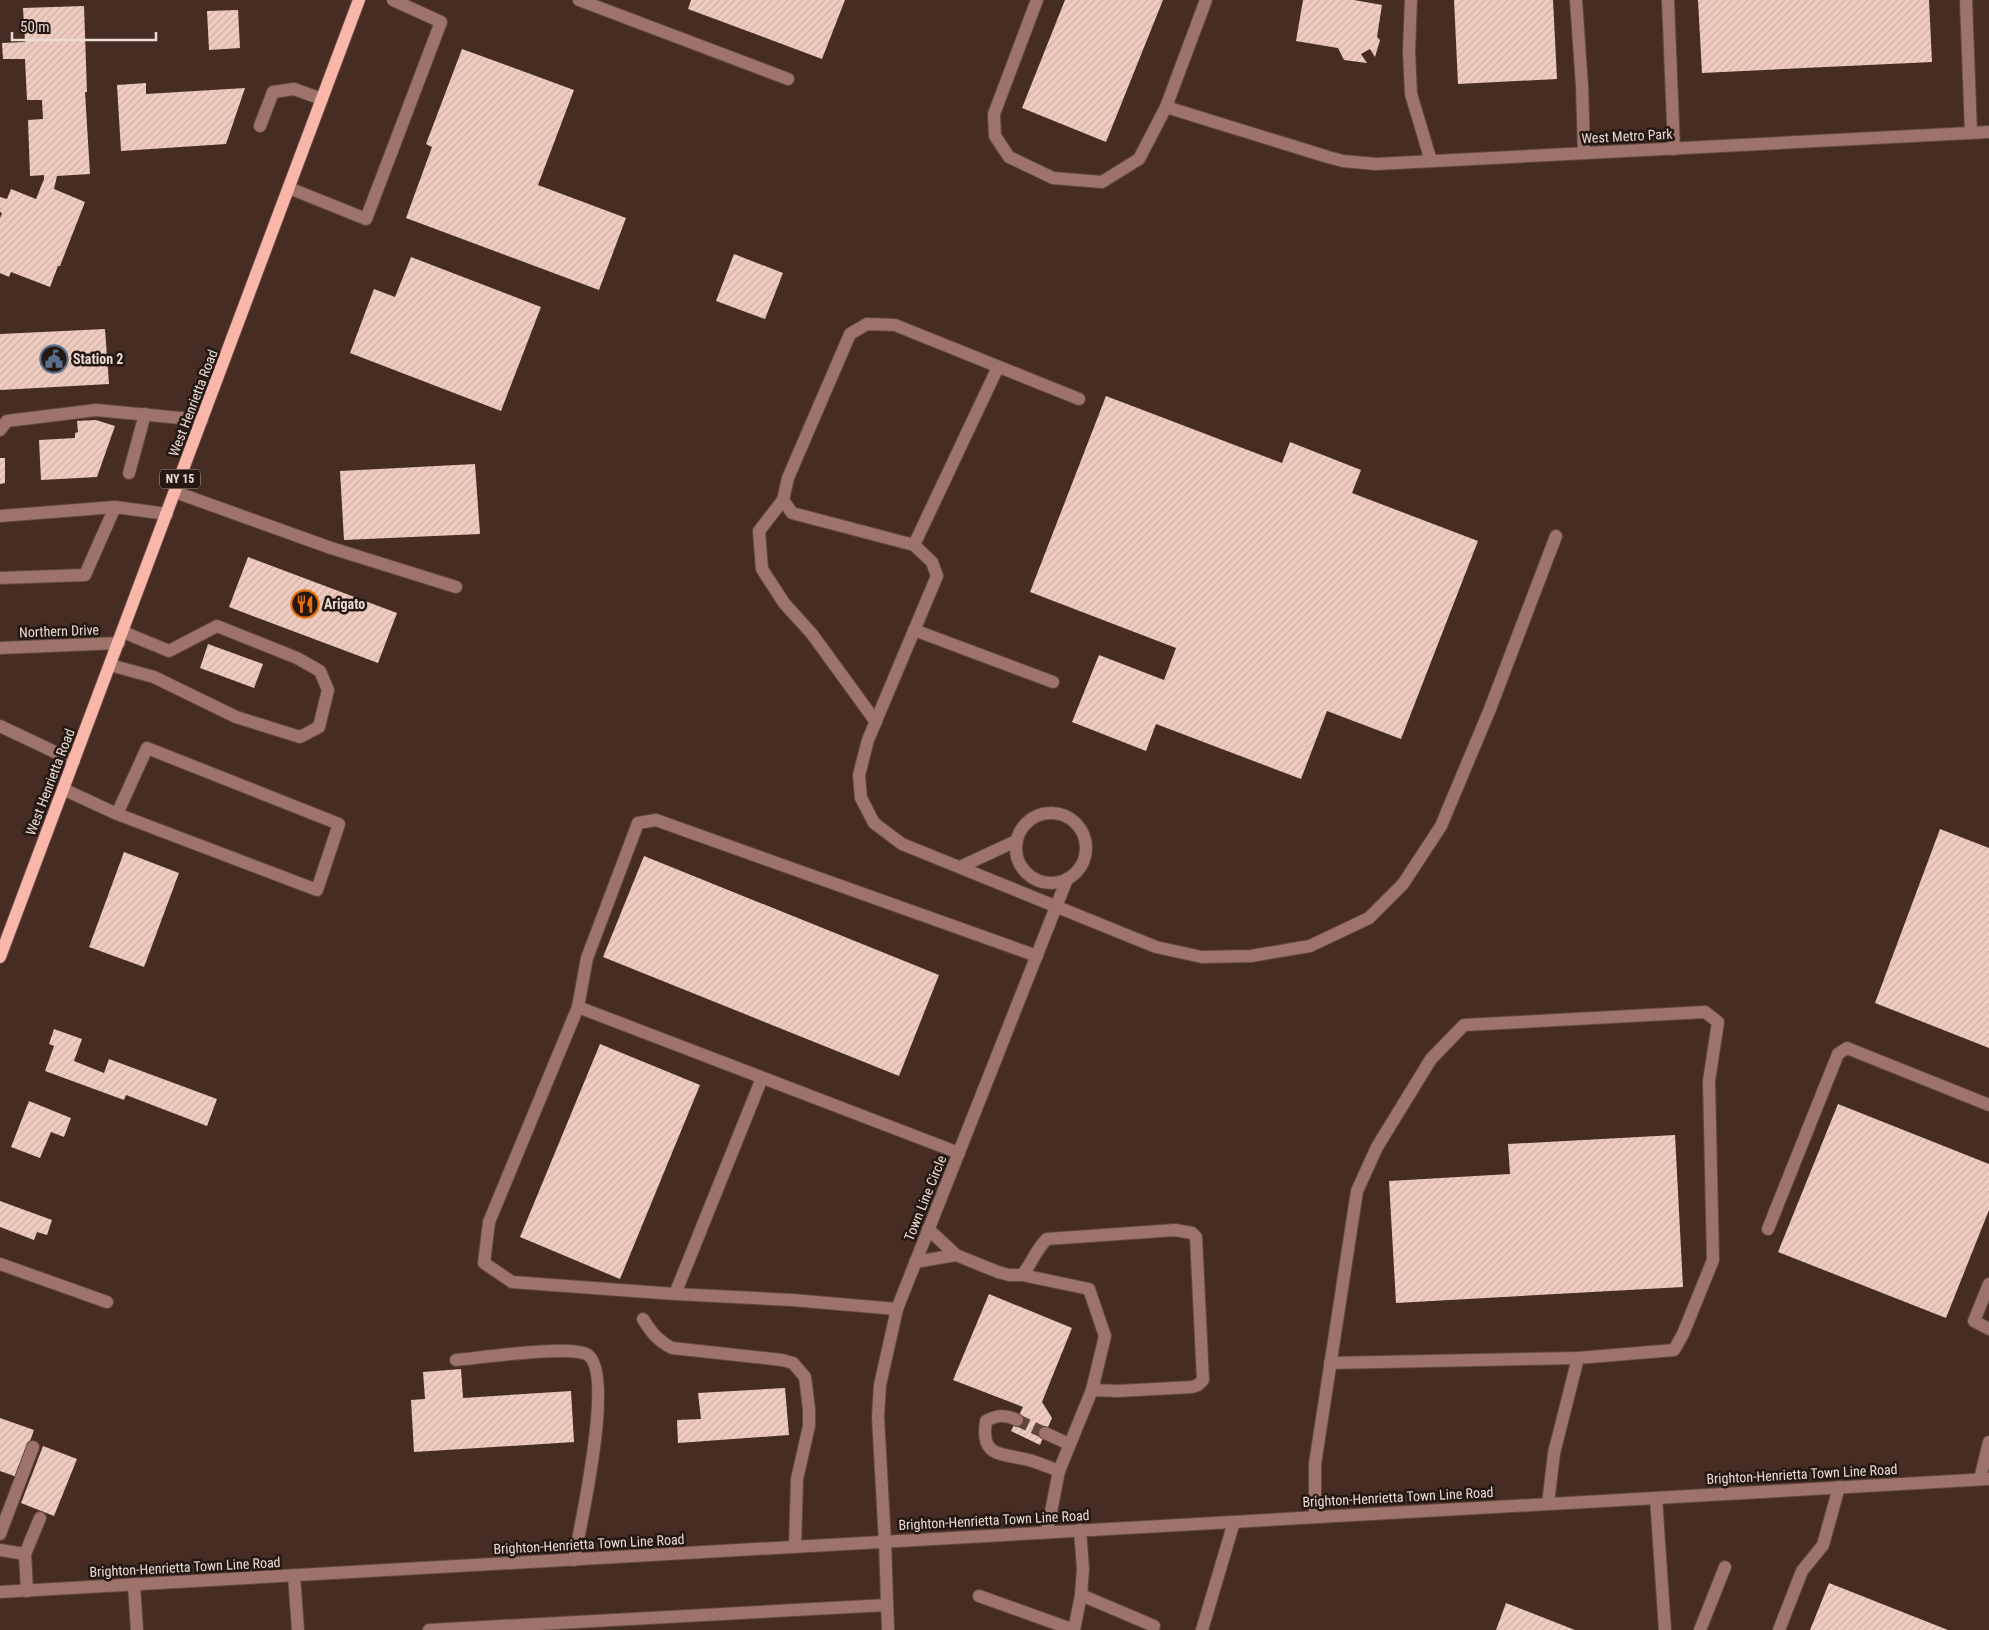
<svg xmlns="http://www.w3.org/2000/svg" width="1989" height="1630" font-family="'Roboto Condensed',sans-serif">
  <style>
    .building { fill: url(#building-hatch) }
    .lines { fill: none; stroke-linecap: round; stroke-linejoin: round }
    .minor-tunnel { stroke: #5f463d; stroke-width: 12; stroke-dasharray: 12 6; stroke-linecap: butt }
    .minor-casing { stroke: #61483e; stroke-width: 14 }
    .major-casing { stroke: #61483e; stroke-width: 14 }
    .minor { stroke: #9d736b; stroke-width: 12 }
    .major { stroke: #fbb6aa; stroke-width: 12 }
    .labels { text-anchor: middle; stroke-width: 5; stroke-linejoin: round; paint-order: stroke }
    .shield { fill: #241813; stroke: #b0a09a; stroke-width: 1 }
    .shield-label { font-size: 12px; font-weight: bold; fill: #ecdad4 }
    .street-label { font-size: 14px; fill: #ecdad4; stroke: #241813 }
    .poi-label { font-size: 14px; font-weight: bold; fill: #ecdad4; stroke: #241813; text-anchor: start }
  </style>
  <defs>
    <pattern id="building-hatch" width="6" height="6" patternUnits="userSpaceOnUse" patternTransform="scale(1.25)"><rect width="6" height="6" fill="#efccbf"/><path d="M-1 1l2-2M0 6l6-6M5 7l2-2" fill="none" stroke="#cdb0a6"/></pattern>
  </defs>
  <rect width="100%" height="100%" fill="#462c22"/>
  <!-- building -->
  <g class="building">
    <path d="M691,0H845L822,59L688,9Z"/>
    <path d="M1065,0H1163L1106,142L1022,108Z"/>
    <path d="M1303,0H1354L1382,5L1377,37L1380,40L1375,57L1370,49L1361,54L1367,63L1344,60L1338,48L1296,41Z"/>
    <path d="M1454,0H1553L1557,79L1458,84Z"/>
    <path d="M1698,0H1929L1932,62L1702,73Z"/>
    <path d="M84,6L87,92H85L90,174L57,176L54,189L85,202L60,266H58L50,287L11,272L9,277L0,273V218L2,213L0,212V197L7,199L11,189L36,199L44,179V175L30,176L28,120L43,119L42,100H27L25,59H3L2,43L25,42L23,8Z"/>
    <path d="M238,10L240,48L209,50L207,11Z"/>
    <path d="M462,49L574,90L538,185L626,218L599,290L406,218L432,147L426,144Z"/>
    <path d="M146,83V94L245,88L226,144L121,151L117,85Z"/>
    <path d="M734,254L783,273L765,319L716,301Z"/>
    <path d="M411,257L541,307L501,411L350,353L374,289L395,297Z"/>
    <path d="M105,329L109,384L0,390V334Z"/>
    <path d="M1106,396L1282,463L1290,442L1361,470L1352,493L1478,541L1401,739L1327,711L1301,779L1156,724L1146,751L1072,722L1099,655L1164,680L1176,648L1030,592Z"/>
    <path d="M96,420L115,426L97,477L41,480L39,440L75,438V433L78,432L77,421Z"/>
    <path d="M0,458H5V483L0,484Z"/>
    <path d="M475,464L480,534L344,540L340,471Z"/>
    <path d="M248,557L397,613L378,663L229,607Z"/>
    <path d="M208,644L263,664L254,688L200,668Z"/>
    <path d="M1940,829L1989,848V1048L1875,1003Z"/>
    <path d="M124,852L179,873L144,967L89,947Z"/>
    <path d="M644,856L939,975L899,1076L603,957Z"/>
    <path d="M54,1029L82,1039L74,1061L104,1073L109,1059L217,1099L207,1126L126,1095L124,1100L45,1071L54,1046L49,1044Z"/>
    <path d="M600,1044L700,1085L620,1279L520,1237Z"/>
    <path d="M29,1101L71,1118L64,1137L51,1132L40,1158L11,1147Z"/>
    <path d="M1838,1104L1989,1164V1210L1946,1318L1778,1252Z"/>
    <path d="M1675,1135L1683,1287L1396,1303L1389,1181L1510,1174L1508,1144Z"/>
    <path d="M0,1201L52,1220L47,1235L37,1232L34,1240L0,1227Z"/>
    <path d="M989,1294L1072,1328L1042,1402L1052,1418L1040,1445L1011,1431L1023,1407L953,1380Z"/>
    <path d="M461,1369L463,1398L571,1391L574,1442L414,1452L411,1400L425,1399L423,1372Z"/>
    <path d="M785,1388L789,1435L678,1443L677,1420L701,1419L698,1393Z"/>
    <path d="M0,1418L34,1430L17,1477L0,1471Z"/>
    <path d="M43,1446L77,1459L54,1516L21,1503Z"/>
    <path d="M1829,1583L1948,1630H1810Z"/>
    <path d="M1506,1603L1575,1630H1496Z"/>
  </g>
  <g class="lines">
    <!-- minor-tunnel -->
    <path class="minor-tunnel" d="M1017,1420L1045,1433"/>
    <!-- minor casing -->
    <g class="minor-casing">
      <g id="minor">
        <path d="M579,0L788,79"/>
        <path d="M1037,0L994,114L995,136L1009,157L1053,178L1102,182L1139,159L1166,107L1206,0"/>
        <path d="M1411,0L1409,51L1411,94L1431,161"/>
        <path d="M1576,0L1582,86L1584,153"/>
        <path d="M1668,0L1674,149"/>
        <path d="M1966,0L1971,133"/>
        <path d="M1166,107L1328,157L1343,161L1376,164L1989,132"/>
        <path d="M260,126L273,92L294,89L322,99"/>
        <path d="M289,188L366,219L441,22L393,0"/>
        <path d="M1079,399L895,325L867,324L850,334L788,478L783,500L792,513L914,545L932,562L937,576L868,740L859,775L861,798L874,823L902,844L1156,947L1202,957L1251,956L1310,946L1369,918L1403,884L1441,826L1490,709L1556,536"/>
        <path d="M0,430L7,421L96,410L202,420"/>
        <path d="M129,473L145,414"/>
        <path d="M175,492L331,548L456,587"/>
        <path d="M783,500L759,531L762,569L784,603L812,634L876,722"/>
        <path d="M0,516L115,507L167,514"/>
        <path d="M914,545L998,367"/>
        <path d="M0,578L85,575L115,507"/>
        <path d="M914,630L1053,682"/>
        <path d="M0,648L119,643"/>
        <path d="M110,665L154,677L236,717L300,737L319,727L328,690L320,671L297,658L217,626L169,651L123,632"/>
        <path d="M0,726L74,761"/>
        <path d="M63,789L117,814L317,890L339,824L147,748L117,814"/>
        <circle cx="1051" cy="848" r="35"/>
        <path d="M960,867L1016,841"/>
        <path d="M578,1007L959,1153"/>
        <path d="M928,1229L956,1255L998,1272L1009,1275H1022C1032,1264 1035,1250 1047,1239L1175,1230L1192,1233L1196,1237L1203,1380L1198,1385L1192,1387L1118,1391L1092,1390L1059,1471L1047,1532"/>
        <path d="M1768,1229L1838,1054L1847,1048L1989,1105"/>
        <path d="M915,1262L956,1255"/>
        <path d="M0,1264L107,1302"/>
        <path d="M1022,1275L1089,1289L1105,1336L1092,1390"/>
        <path d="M1989,1284L1974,1321L1989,1329"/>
        <path d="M675,1294L762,1078"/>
        <path d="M897,1309L792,1300L675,1294L512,1282L484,1263L489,1222L578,1007L587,958L638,823L656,820L1037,956"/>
        <path d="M643,1319C651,1332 658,1341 672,1348L782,1360L793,1363L805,1377L809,1409V1426L797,1479L795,1547"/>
        <path d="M456,1360C480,1358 571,1344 588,1355C615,1375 580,1527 574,1560"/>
        <path d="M1330,1363L1578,1358"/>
        <path d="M1017,1420C1005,1414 996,1415 986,1421C980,1458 1001,1453 1029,1460C1039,1463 1049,1467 1059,1471"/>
        <path d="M1045,1433L1069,1444"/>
        <path d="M1980,1479L1989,1442"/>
        <path d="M1656,1498L1665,1630"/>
        <path d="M1315,1517V1464L1357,1191L1377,1147L1431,1059L1464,1025L1705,1012L1718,1022L1709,1081L1713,1260L1683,1334L1674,1350L1578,1358L1554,1453L1548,1504"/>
        <path d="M0,1534L33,1447"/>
        <path d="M0,1550L25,1554"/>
        <path d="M294,1576L298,1630"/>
        <path d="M134,1584L137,1630"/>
        <path d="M27,1591L25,1554L40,1518"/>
        <path d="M0,1592L1989,1479"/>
        <path d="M1081,1595L1154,1626"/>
        <path d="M979,1596L1074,1630"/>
        <path d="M429,1630L887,1605"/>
        <path d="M888,1630L885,1542L878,1417L880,1385L897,1309L1067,879"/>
        <path d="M1074,1630L1081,1595L1083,1569L1080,1530"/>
        <path d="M1202,1630L1234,1522"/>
        <path d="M1700,1630L1725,1567"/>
        <path d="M1779,1630L1802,1571L1823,1545L1839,1487"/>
      </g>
    </g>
    <!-- major casing -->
    <g class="major-casing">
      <path id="major" d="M0,957L359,0"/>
    </g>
    <!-- minor -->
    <use href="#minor" class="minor"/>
    <!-- major -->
    <use href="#major" class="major"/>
  </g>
  <!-- icons -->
  <defs>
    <g id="civic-ring" transform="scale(1.4375)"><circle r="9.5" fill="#241813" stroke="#5c6f8a" stroke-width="1.5"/><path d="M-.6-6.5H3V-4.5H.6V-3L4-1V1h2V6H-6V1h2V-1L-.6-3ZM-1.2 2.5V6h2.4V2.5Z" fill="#5c6f8a"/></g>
    <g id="restaurant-ring" transform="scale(1.4375)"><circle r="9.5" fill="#241813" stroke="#e8710a" stroke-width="1.5"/><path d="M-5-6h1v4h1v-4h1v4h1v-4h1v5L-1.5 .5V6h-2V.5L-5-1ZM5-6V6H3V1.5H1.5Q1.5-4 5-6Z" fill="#e8710a"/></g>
  </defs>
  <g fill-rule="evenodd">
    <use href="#civic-ring" x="54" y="359"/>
    <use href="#restaurant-ring" x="305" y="604"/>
  </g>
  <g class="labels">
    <!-- shield labels -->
    <rect class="shield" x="160" y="469.5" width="40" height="19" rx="4"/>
    <g class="shield-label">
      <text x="180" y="483">NY 15</text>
    </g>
    <!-- street labels -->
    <g class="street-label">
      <text transform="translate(1627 136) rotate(-3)" y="5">West Metro Park</text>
      <text transform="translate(193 403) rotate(-69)" y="5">West Henrietta Road</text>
      <text transform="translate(59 631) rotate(-2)" y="5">Northern Drive</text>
      <text transform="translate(50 782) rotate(-69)" y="5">West Henrietta Road</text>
      <text transform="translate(925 1198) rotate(-68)" y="5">Town Line Circle</text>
      <text transform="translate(1802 1474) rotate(-3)" y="5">Brighton-Henrietta Town Line Road</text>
      <text transform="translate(1398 1497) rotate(-3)" y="5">Brighton-Henrietta Town Line Road</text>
      <text transform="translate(994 1520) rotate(-3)" y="5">Brighton-Henrietta Town Line Road</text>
      <text transform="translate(589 1544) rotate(-3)" y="5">Brighton-Henrietta Town Line Road</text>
      <text transform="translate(185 1567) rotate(-3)" y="5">Brighton-Henrietta Town Line Road</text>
    </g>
    <!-- poi labels -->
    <g class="poi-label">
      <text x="73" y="364">Station 2</text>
      <text x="324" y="609">Arigato</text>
    </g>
  </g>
  <!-- scale -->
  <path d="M12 32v8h144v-8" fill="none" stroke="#ecdad4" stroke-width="2.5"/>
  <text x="20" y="32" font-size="15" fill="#ecdad4" stroke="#241813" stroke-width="4" paint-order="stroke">50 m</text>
</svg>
